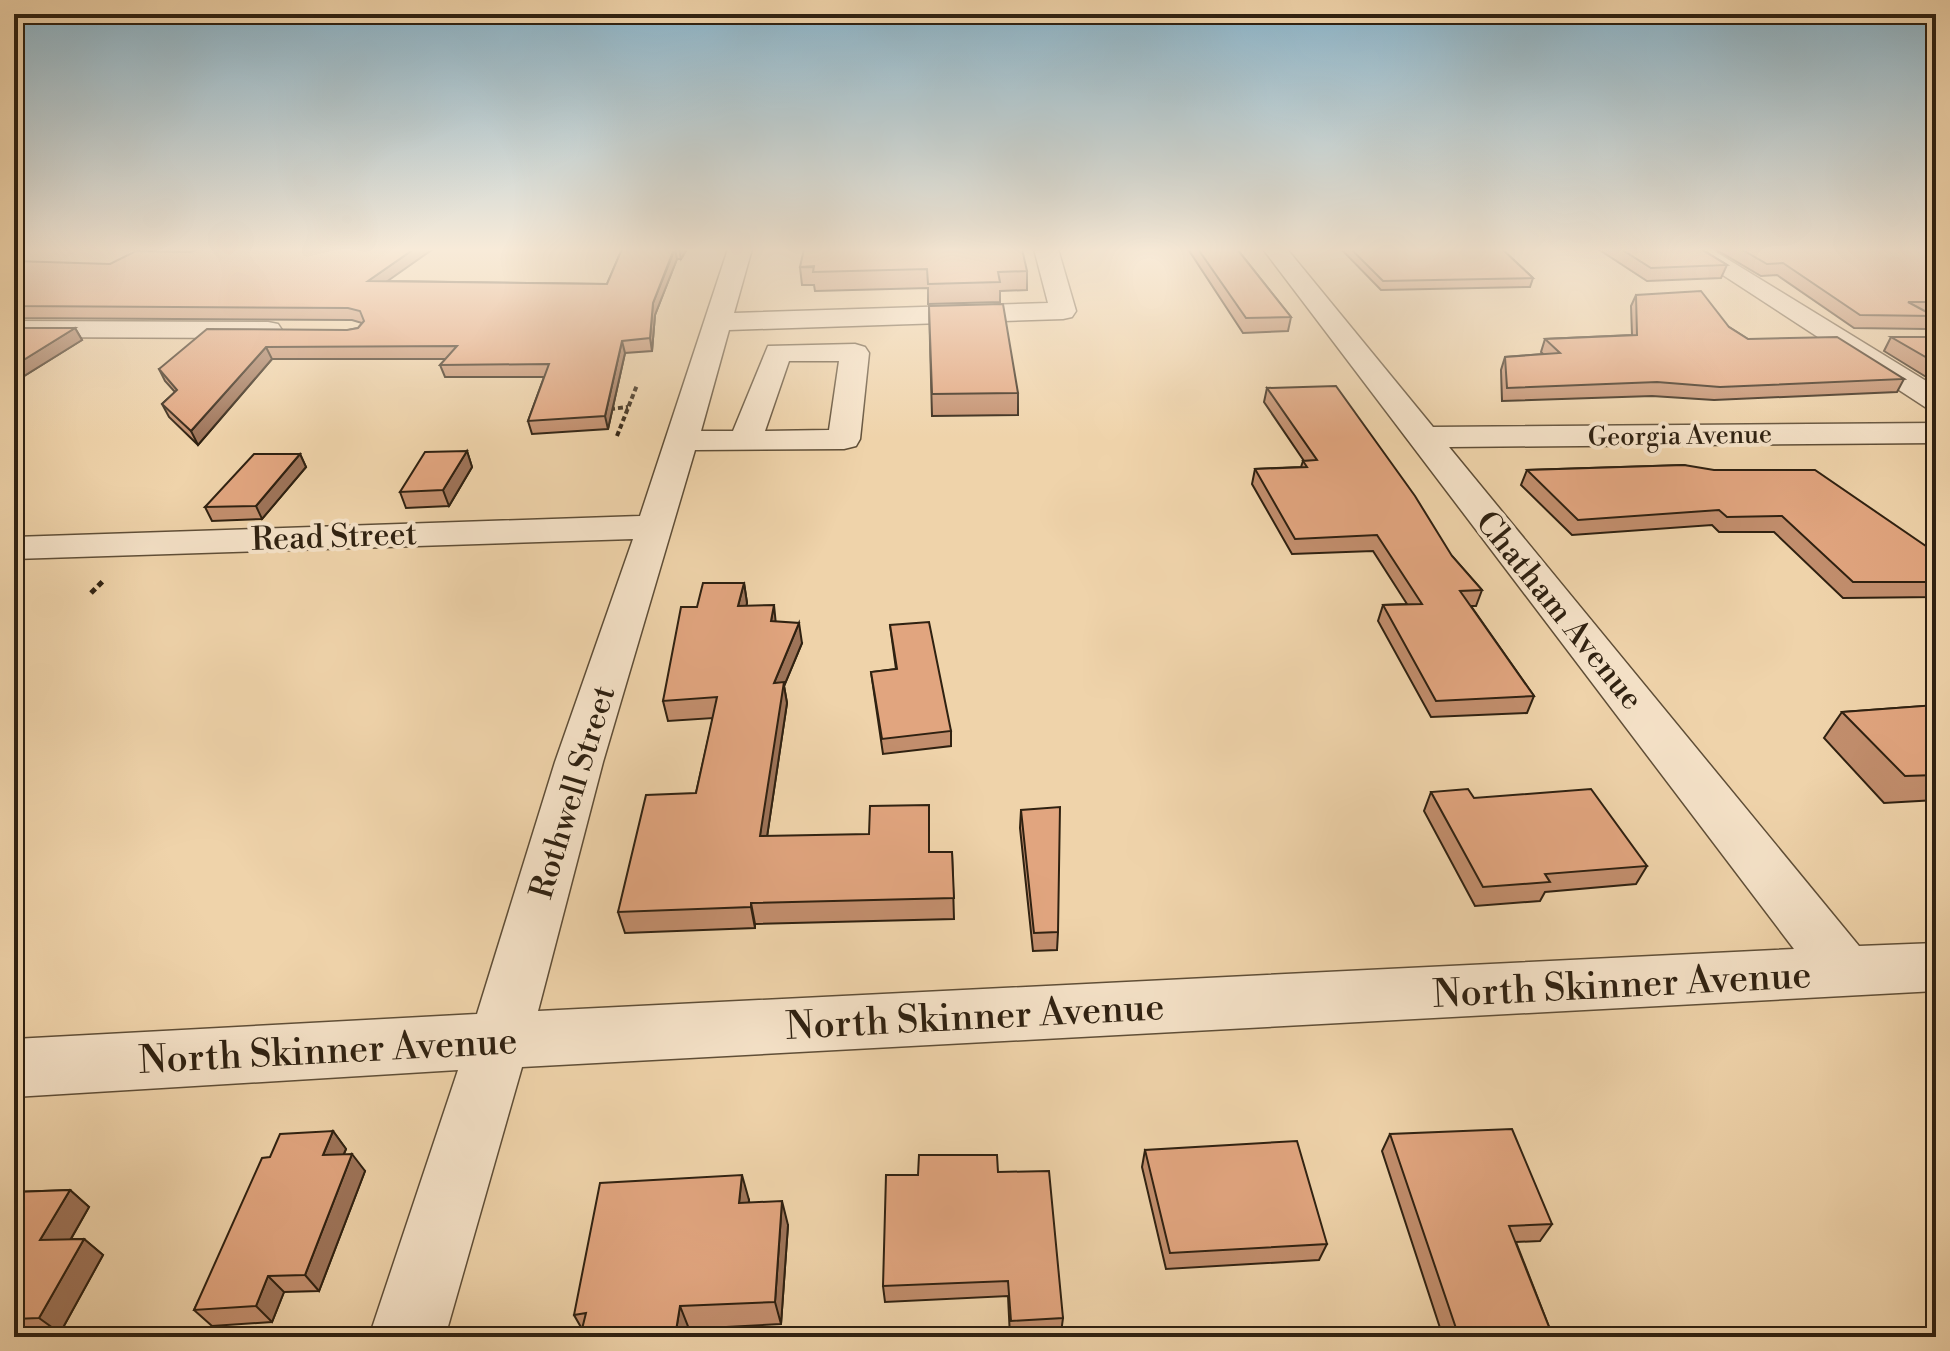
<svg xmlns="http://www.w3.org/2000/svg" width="1950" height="1351" font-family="'Libre Bodoni',serif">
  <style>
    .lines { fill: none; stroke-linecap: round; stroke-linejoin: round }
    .minor-casing { stroke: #5f4e37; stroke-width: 3 }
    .path-far1 { stroke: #2f2111; stroke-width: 4; stroke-dasharray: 5 3; stroke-linecap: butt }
    .path { stroke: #2f2111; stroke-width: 5; stroke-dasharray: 6 4; stroke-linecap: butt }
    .minor { fill: #f5e2c8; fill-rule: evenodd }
    .wall { fill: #c28e6d; stroke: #2f2111; stroke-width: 2 }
    .shaded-wall { fill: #9e7459; stroke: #2f2111; stroke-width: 2 }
    .building { fill: #e1a57f; stroke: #2f2111; stroke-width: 2 }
    .labels { text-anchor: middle; stroke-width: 8; stroke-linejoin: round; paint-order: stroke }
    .far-street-label { font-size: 26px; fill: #2f2111; stroke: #f5e2c8 }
    .street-label { font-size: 32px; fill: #2f2111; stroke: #f5e2c8 }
    .near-street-label { font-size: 38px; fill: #2f2111; stroke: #f5e2c8 }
  </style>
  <rect width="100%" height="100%" fill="#efd3aa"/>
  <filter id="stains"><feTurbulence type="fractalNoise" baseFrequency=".0025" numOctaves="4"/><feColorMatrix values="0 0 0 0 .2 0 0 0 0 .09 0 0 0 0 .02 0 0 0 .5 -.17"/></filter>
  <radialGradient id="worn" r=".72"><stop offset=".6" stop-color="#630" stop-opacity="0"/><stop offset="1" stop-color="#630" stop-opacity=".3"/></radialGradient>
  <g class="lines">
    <!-- minor casing -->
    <g class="minor-casing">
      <g id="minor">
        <path d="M728,249H752L734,313L1048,303L1034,249H1058L1076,311L1072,317L1063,319L729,330L701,431H733L768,346L855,344L865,347L869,353L860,439L856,446L844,449L695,450L603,762L538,1011L1794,949L1263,249H1287L1433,427L1936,423V443L1449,447L1859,946L1936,943V991L522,1067L445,1337H369L458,1070L14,1097V1039L477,1014L555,762L633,539L14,559V537L640,516ZM789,361H839L829,430L765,431Z"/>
        <path d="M1683,249H1711L1936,387V409L1925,407Z"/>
        <path d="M14,321L268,322L278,324L282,330L278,336L268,338L14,337Z"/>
      </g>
    </g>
    <!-- path-far1 -->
    <g class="path-far1">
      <path d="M610,409L628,407"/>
      <path d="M617,436L637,385"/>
    </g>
    <!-- path -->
    <path class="path" d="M91,593L104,580"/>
    <!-- minor -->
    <use href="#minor" class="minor"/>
  </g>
  <!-- wall -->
  <g class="wall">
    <path d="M622,249H687L681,259H677L655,315L652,351L625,353L608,429L532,434L528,421L544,377H445L440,365L446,359H272L198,445L169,417L162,404L175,392L165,381L159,369L358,328L362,323L352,320L14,318V261L388,281L607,284Z"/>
    <path d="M1188,249H1237L1291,317L1288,331L1243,333Z"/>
    <path d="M1341,249H1502L1533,278L1530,287L1381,290Z"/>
    <path d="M1598,249H1701L1727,265L1721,278L1647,281Z"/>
    <path d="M1715,249H1936V315H1932L1934,316L1926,329L1854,328L1777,275L1761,276Z"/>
    <path d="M800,267L1027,271V290L1000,291V302L928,304V288L815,291L814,285H802Z"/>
    <path d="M1636,295L1729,327L1748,339L1904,379L1897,392L1714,400L1652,396L1502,401L1501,370L1505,357L1543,354L1541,352L1545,339L1632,335L1631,306Z"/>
    <path d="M929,306L1018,393V415L932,416Z"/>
    <path d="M14,328H75L82,340L24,376H14Z"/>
    <path d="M1891,337H1936V383L1884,351Z"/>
    <path d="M1267,388L1452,556L1482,590L1476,606H1471L1534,696L1527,713L1431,717L1378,621L1383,605L1407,604L1373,551L1292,554L1252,484L1255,469L1301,467L1303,461H1304L1264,402Z"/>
    <path d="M467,451L472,467L449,506L406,508L400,492Z"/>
    <path d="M300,454L306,467L262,519L212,521L205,507Z"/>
    <path d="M1684,465L1936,553V597L1843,598L1774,532H1719L1712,525L1572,535L1521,485L1527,470Z"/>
    <path d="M744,583L747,603L746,606L776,622L802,643L784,686L787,703L767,836L930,852H952L954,919L755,924V928L625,933L618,912L696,793L713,718L668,721L663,701L697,607Z"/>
    <path d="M890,625L951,731V746L883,754L871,672L896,669Z"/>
    <path d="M1936,705V800L1884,803L1824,738L1842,712Z"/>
    <path d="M1431,792L1474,798L1647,866L1636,884L1545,892L1540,901L1475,906L1424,811Z"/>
    <path d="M1021,810L1058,932L1057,950L1033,951L1020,828Z"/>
    <path d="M333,1131L346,1149L344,1154L365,1171L319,1291L284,1292L272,1322L212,1326L194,1310L270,1157Z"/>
    <path d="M1390,1134L1552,1224L1540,1241L1516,1242L1553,1337H1443L1382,1151Z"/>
    <path d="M1145,1150L1327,1244L1319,1260L1166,1269L1142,1167Z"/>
    <path d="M998,1172L1063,1318L1061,1333L1010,1337L1008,1296L885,1302L883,1286L918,1175Z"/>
    <path d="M70,1190L89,1207L71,1239H84L103,1255L60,1333L14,1335V1192Z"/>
    <path d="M749,1200V1202L788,1225L781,1324L689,1329L688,1337H580L582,1329L574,1315Z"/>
  </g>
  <!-- shaded-wall -->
  <g class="shaded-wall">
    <path d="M414,249H433L372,292L368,281Z"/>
    <path d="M675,249L677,259L655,315L652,351L650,338L653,303Z"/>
    <path d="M679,249H687L681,259Z"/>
    <path d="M75,328L82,340L24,376L17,364Z"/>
    <path d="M622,341L625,353L608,429L605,416Z"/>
    <path d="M266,347L272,359L198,445L191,431Z"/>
    <path d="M467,451L472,467L449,506L443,490Z"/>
    <path d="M300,454L306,467L262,519L256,506Z"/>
    <path d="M744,583L747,603L742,626L738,606Z"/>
    <path d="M774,605L776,625L771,621Z"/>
    <path d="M799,623L802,643L784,686L787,703L764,857L760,836L774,683Z"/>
    <path d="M751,903L755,924V928L751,907Z"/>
    <path d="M333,1131L346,1149L336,1172L323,1155Z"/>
    <path d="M352,1154L365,1171L319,1291L305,1275Z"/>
    <path d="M742,1175L749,1200L746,1227L739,1203Z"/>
    <path d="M70,1190L89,1207L61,1256L40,1240Z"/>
    <path d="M782,1201L788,1225L781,1324L775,1302Z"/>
    <path d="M84,1239L103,1255L60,1333L39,1318Z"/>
    <path d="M268,1276L284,1292L272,1322L256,1306Z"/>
    <path d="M680,1306L689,1329L688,1337H675Z"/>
  </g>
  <!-- building -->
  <g class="building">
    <path d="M197,249H414L368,281L607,284L622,249H674L653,303L650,338L622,341L605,416L528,421L549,364L440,365L457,346L266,347L191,431L162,404L177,390L159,369L207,329L347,330L358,328L364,321L360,311L348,308L14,306V261L110,264L136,251L191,252Z"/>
    <path d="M804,249H1022L1027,271L998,272L1000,282L928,284L927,269L813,272L814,266L800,267Z"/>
    <path d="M1198,249H1237L1291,317L1246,318Z"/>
    <path d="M1351,249H1502L1533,278L1383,281Z"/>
    <path d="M1621,249H1701L1727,265L1651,268Z"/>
    <path d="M1741,249H1936V302H1908L1934,316L1860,315L1783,263L1767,264Z"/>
    <path d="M1701,291L1729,327L1748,339L1837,337L1904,379L1720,387L1657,382L1507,388L1505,357L1560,353L1545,339L1637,335L1636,295Z"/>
    <path d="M1003,304L1018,393L932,394L929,306Z"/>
    <path d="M14,328H75L17,364H14Z"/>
    <path d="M1891,337H1936V363Z"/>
    <path d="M1336,386L1415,496L1452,556L1482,590L1460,591L1534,696L1436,701L1383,605L1422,604L1377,535L1295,539L1255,469L1307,467L1303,461L1317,460L1267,388Z"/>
    <path d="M467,451L443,490L400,492L425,452Z"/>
    <path d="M254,454H300L256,506L205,507Z"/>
    <path d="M1684,465L1714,470H1815L1936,553V582H1853L1782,516L1727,517L1719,510L1578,520L1527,470Z"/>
    <path d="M703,583H744L738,606L774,605L771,621L799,623L774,683L784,682L760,836L869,834L870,806L929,805V852H952L954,898L751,903V907L618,912L646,795L696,793L717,697L663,701L681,607H697Z"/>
    <path d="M929,622L951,731L882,739L871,672L897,669L890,625Z"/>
    <path d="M1936,705V775L1905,776L1842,712Z"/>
    <path d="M1468,789L1474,798L1591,789L1647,866L1545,874L1550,882L1483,887L1431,792Z"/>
    <path d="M1060,807L1058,932L1034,933L1021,810Z"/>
    <path d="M1512,1129L1552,1224L1509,1226L1553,1337H1459L1390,1134Z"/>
    <path d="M333,1131L323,1155L352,1154L305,1275L268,1276L256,1306L194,1310L262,1158L270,1157L280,1134Z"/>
    <path d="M1297,1141L1327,1244L1170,1253L1145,1150Z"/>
    <path d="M919,1155H997L998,1172L1049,1171L1063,1318L1011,1321L1008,1281L883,1286L886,1175H918Z"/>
    <path d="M742,1175L739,1203L782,1201L775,1302L680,1306L675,1337H580L586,1313L574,1315L600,1183Z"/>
    <path d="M70,1190L40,1240L84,1239L39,1318L14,1319V1192Z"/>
  </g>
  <!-- sky -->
  <linearGradient id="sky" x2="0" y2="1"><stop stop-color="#89b6ce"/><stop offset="0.57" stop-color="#f8ebd9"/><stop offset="1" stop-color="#f8ebd9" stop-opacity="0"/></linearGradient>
  <rect width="1950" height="438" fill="url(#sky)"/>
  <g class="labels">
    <!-- far-street labels -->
    <g class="far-street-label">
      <text transform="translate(1680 435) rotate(-1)" y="9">Georgia Avenue</text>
    </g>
    <!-- street labels -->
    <g class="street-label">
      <text transform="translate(334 536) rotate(-2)" y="11">Read Street</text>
      <text transform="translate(1560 610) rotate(51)" y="11">Chatham Avenue</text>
      <text transform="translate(572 792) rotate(-73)" y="11">Rothwell Street</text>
    </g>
    <!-- near-street labels -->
    <g class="near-street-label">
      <text transform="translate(1622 984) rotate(-3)" y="13">North Skinner Avenue</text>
      <text transform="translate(975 1016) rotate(-3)" y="13">North Skinner Avenue</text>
      <text transform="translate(328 1050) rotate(-3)" y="13">North Skinner Avenue</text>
    </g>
  </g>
  <!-- margin -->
  <rect width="1950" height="1351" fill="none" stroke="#efd3aa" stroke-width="48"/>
  <rect x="16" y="16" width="1918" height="1319" fill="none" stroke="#2f2111" stroke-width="4"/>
  <rect x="24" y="24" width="1902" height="1303" fill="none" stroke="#2f2111" stroke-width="2"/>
  <rect width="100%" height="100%" filter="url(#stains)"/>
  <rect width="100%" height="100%" fill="url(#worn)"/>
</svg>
